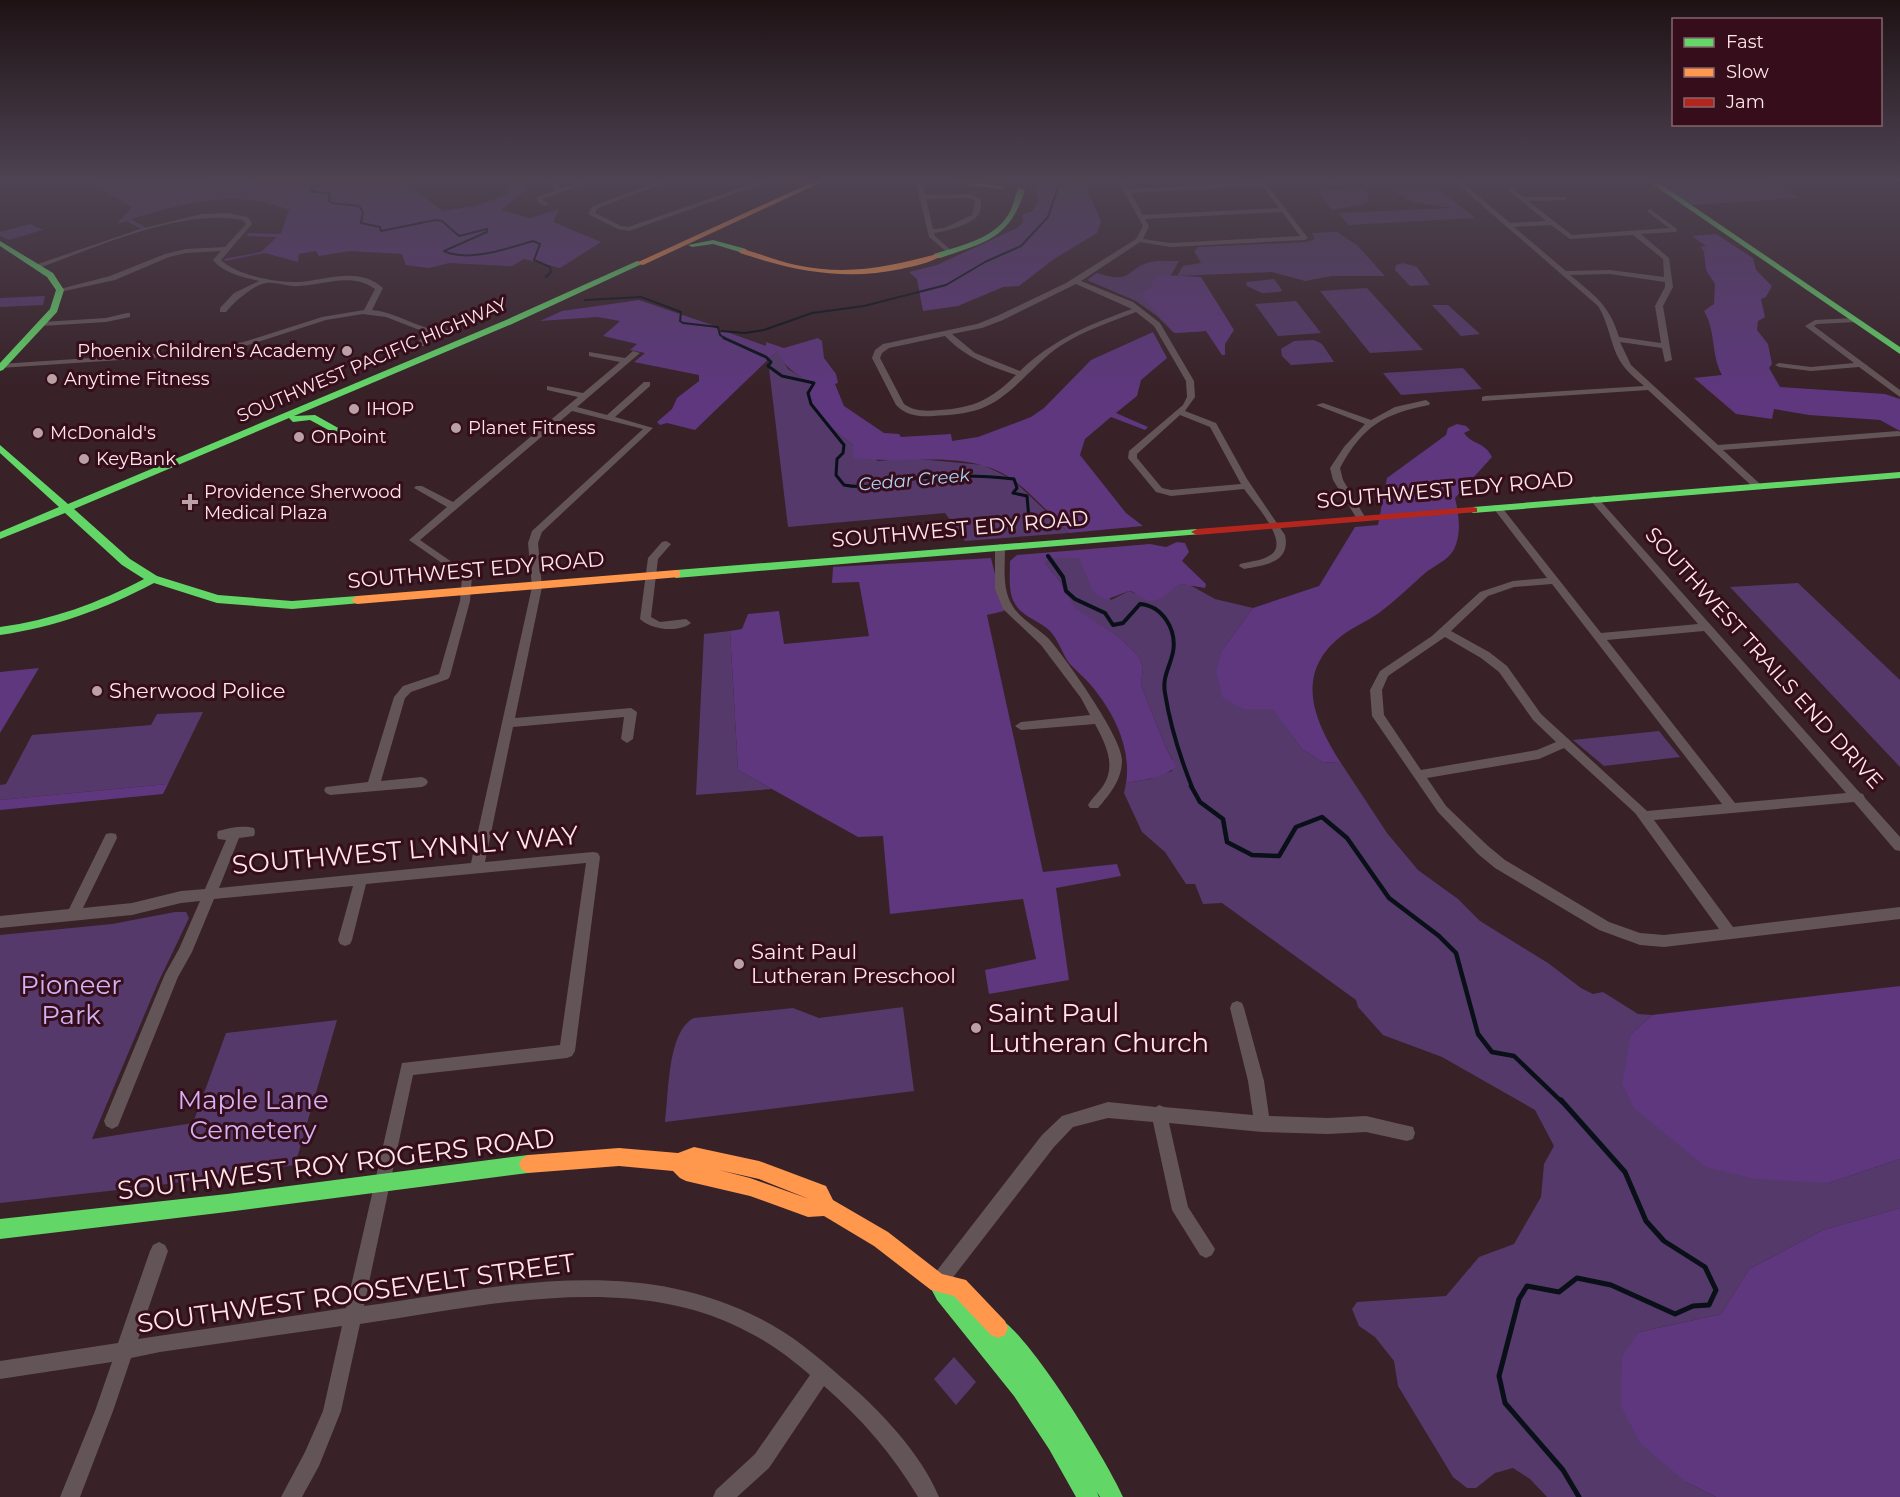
<svg xmlns="http://www.w3.org/2000/svg" width="1900" height="1497" font-family="Montserrat,sans-serif">
  <style>
    .green { fill: #55396b }
    .forest { fill: #5e377e }
    .lines { fill: none; stroke-linecap: round; stroke-linejoin: round }
    .stream-far4 { stroke: #091018; stroke-width: 2 }
    .stream-far3 { stroke: #091018; stroke-width: 3 }
    .stream-far2 { stroke: #091018; stroke-width: 4 }
    .stream-far1 { stroke: #091018; stroke-width: 4.5 }
    .stream { stroke: #091018; stroke-width: 5 }
    .street { fill: #635457; fill-rule: evenodd }
    .fast { fill: #63d668; fill-rule: evenodd }
    .slow { fill: #ff974d; fill-rule: evenodd }
    .jam { fill: #b3261e; fill-rule: evenodd }
    .poi-dot { fill: #b9a1a6; stroke: #360d1a; stroke-width: 2 }
    .labels { text-anchor: middle; stroke-width: 6; stroke-linejoin: round; paint-order: stroke }
    .far-poi-label { font-size: 18px; fill: #fee6ea; stroke: #360d1a; text-anchor: start }
    .far-street-label { font-size: 18px; fill: #fee6ea; stroke: #360d1a }
    .far-water-label { font-size: 18px; font-style: italic; fill: #add5f8; stroke: #360d1a }
    .street-label { font-size: 21px; fill: #fee6ea; stroke: #360d1a }
    .poi-label { font-size: 21px; fill: #fee6ea; stroke: #360d1a; text-anchor: start }
    .near-street-label { font-size: 26px; fill: #fee6ea; stroke: #360d1a }
    .near-park-label { font-size: 26px; fill: #d1b3f5; stroke: #360d1a }
    .near-poi-label { font-size: 26px; fill: #fee6ea; stroke: #360d1a; text-anchor: start }
  </style>
  <rect width="100%" height="100%" fill="#382127"/>
  <!-- green -->
  <g class="green">
    <path d="M88,181H204L300,205L289,210C233,188 186,203 131,219L146,228L142,229L126,221L117,224L132,207Z"/>
    <path d="M1657,181H1771L1799,198L1691,205Z"/>
    <path d="M1438,188L1475,218L1349,225L1338,213L1451,208L1412,202L1391,190Z"/>
    <path d="M1363,189L1368,195V201L1364,204L1332,210L1316,191Z"/>
    <path d="M30,224L43,230L9,240L0,236V232Z"/>
    <path d="M1337,232L1357,245L1385,276H1332L1305,281L1272,272L1177,276L1183,266L1201,263L1194,251L1198,247L1306,242L1315,239L1312,233Z"/>
    <path d="M1179,261L1170,277L1207,331L1174,333L1157,316L1136,301L1087,280L1097,273C1133,285 1125,269 1150,262C1159,260 1170,261 1179,261Z"/>
    <path d="M1403,263L1417,267L1430,285L1410,286L1395,270L1396,265Z"/>
    <path d="M1274,279L1282,290L1280,292L1262,293L1247,286L1246,282Z"/>
    <path d="M1367,288L1423,350L1370,353L1320,291Z"/>
    <path d="M45,296L43,305L0,307V298Z"/>
    <path d="M1296,301L1321,333L1278,336L1255,304Z"/>
    <path d="M1432,305H1448L1480,334L1461,336Z"/>
    <path d="M1314,340L1322,344L1334,362L1291,365L1282,356L1281,349L1294,341Z"/>
    <path d="M777,350L788,369L810,382L826,424L853,445L878,461L908,458L983,465L1012,479L1069,533L965,541L945,513L788,527L768,360Z"/>
    <path d="M1463,368L1482,389L1401,395L1383,373Z"/>
    <path d="M1072,557L1079,558L1111,600L1129,591L1137,594L1181,584L1190,585L1215,599L1253,608L1222,650L1243,709H1274L1302,749L1322,762L1341,763L1387,833L1418,870L1458,899L1480,921L1548,963L1581,988L1593,994L1603,992L1638,1014L1652,1015L1631,1034L1829,1183L1900,1159V1208L1823,1230L1749,1269L1721,1314L1639,1332L1686,1482L1716,1497H1547L1530,1479L1513,1468L1495,1473L1476,1488H1467L1453,1477L1398,1386L1394,1361L1375,1337L1359,1326L1352,1309L1357,1302L1446,1296L1479,1257L1514,1244L1541,1197L1544,1164L1554,1146L1535,1110L1442,1057L1383,1035L1358,1007L1356,1000L1222,903L1203,904L1195,884H1186L1165,852L1142,832L1124,793L1126,783L1150,779L1172,771L1173,760L1166,748L1141,685L1143,667L1138,655L1119,637L1076,610L1059,580L1045,563L1053,558Z"/>
    <path d="M1798,583L1900,680V767L1730,587Z"/>
    <path d="M730,631L738,770L772,789L696,795L704,634Z"/>
    <path d="M203,712L168,784L0,800V785L6,784L32,735L151,725L157,714Z"/>
    <path d="M1659,731L1680,757L1604,766L1573,740Z"/>
    <path d="M175,912H186L189,918L157,985L92,1139L193,1123L226,1033L337,1020L295,1165L154,1186L0,1203V935L112,924Z"/>
    <path d="M903,1007L914,1091L665,1122C669,1095 667,1031 694,1018L793,1008L819,1018Z"/>
    <path d="M954,1357L976,1382L956,1405L934,1379Z"/>
  </g>
  <!-- forest -->
  <g class="forest">
    <path d="M204,181H401L443,211L475,206L507,195L512,182L520,181L529,188L501,210L530,218L559,209L553,222L601,242L560,268L524,259L512,266L449,263L429,268L406,265L402,254L350,251L319,256L316,251L299,254L298,262L265,253L225,261L224,259L261,252L277,237L246,236L249,233L281,234L289,210L299,205Z"/>
    <path d="M1035,181H1083L1101,221L1097,233L1054,259L1019,286L1003,287L958,306L923,311L917,279L909,272L937,265L1017,228L1023,222L1022,215L1032,211L1038,202Z"/>
    <path d="M1716,234L1753,258L1756,270L1772,286L1766,297L1761,299L1765,317L1758,321L1757,330L1768,344L1772,364L1769,368L1780,387L1885,394L1900,399V431L1880,420L1809,415L1774,409L1772,419L1736,414L1694,378L1722,375C1711,355 1716,331 1704,311L1714,304L1715,284L1706,270L1704,252L1701,247L1706,246L1692,236Z"/>
    <path d="M1161,275L1201,277L1234,330L1225,344V355H1222L1206,331L1175,333L1144,299L1142,292L1150,289L1154,278Z"/>
    <path d="M639,300L715,326L713,327L766,346V342L784,348L818,338L822,341L824,358L836,374L838,383L835,384L844,406L884,433L899,434L901,437L951,434L952,441L978,437L1031,417L1044,408L1091,360L1153,332L1167,358L1141,380L1137,396L1116,413L1148,427L1145,430L1111,417L1085,439L1080,455L1126,513L1143,526L1069,533C1051,516 1033,494 1012,479C968,448 905,465 854,458L853,445L826,424L810,402L809,382C795,373 784,367 777,351L695,430L667,423L660,425L657,422L672,409L677,398L699,381V375L634,362L645,353L630,350L637,344L603,336L620,321L598,317L540,321L562,311Z"/>
    <path d="M1457,424L1466,426L1470,430L1464,433C1472,445 1484,441 1492,457L1455,498C1459,515 1462,535 1453,551C1448,560 1432,567 1424,574C1409,587 1395,601 1379,613C1368,621 1355,626 1344,634C1293,672 1313,719 1341,763L1322,762L1302,749L1273,709H1243L1223,698L1216,671L1222,650L1253,608L1319,586L1355,527L1378,525L1387,478L1446,435L1448,428Z"/>
    <path d="M1177,542L1185,543L1189,552L1182,561L1206,584L1205,588L1181,584C1171,588 1161,604 1147,600C1140,598 1136,592 1129,591L1105,600L1093,592L1079,558H1053L1045,563L1059,580L1076,609L1119,637L1138,655L1143,667L1141,685L1166,748L1176,766C1166,778 1142,780 1126,783C1132,747 1112,709 1089,683C1083,676 1075,670 1069,663C1062,653 1059,641 1050,631C1039,620 1021,617 1014,602C1008,591 1010,574 1010,561L1017,555L1150,544L1166,547Z"/>
    <path d="M991,558L1004,611L987,615L1043,872L1117,864L1121,876L1056,888L1069,980L989,994L985,970L1036,959L1023,899L890,914L883,836L858,837L738,770L730,631L742,629L748,614L779,611L784,644L869,636L859,582L832,583L833,567Z"/>
    <path d="M39,668L0,733V672Z"/>
    <path d="M168,784L163,794L0,810V800Z"/>
    <path d="M1900,986V1159L1829,1183L1755,1179L1706,1167L1634,1108L1622,1084L1631,1034L1652,1015Z"/>
    <path d="M1900,1208V1497H1716L1686,1482L1640,1443L1621,1406L1622,1357L1639,1332L1721,1314L1749,1269L1823,1230Z"/>
  </g>
  <g class="lines">
    <!-- stream-far4 -->
    <g class="stream-far4">
      <path d="M302,181H314"/>
      <path d="M332,181L314,187L311,191L330,194L329,201L332,203L359,206L363,212L361,223L380,227L381,231L435,220L442,221L459,236L487,229V232L444,251C468,263 509,248 533,241L540,244L534,260L550,267L551,272L546,277"/>
      <path d="M585,300L641,297L681,312L680,321L683,323L718,327L720,335L726,339"/>
      <path d="M721,331L745,333L764,330L812,313L864,306L946,285L985,262L1021,246L1048,217L1060,181"/>
    </g>
    <!-- stream-far3 -->
    <path class="stream-far3" d="M724,338L766,357L771,362L768,366L782,376L814,383L808,393L811,404L844,445L843,453L837,459L836,475L844,485C868,490 893,481 917,478C950,475 982,475 1014,479L1017,488L1013,493L1027,496L1029,519L1039,530"/>
    <!-- stream-far2 -->
    <path class="stream-far2" d="M1048,556L1063,577L1066,591L1075,599L1105,613L1113,625L1123,623L1140,604C1163,606 1177,630 1173,652C1170,667 1162,677 1165,693C1170,725 1180,757 1192,787"/>
    <!-- stream-far1 -->
    <path class="stream-far1" d="M1191,786L1200,802L1223,819L1227,842L1252,855L1279,856L1296,827L1322,817L1347,838L1389,898L1439,936L1456,953L1478,1034L1492,1052L1514,1056L1562,1102"/>
    <!-- stream -->
    <path class="stream" d="M1561,1100L1625,1172L1646,1221L1664,1241L1705,1267L1716,1290L1709,1305L1693,1306L1675,1314L1611,1285L1577,1278L1559,1292L1527,1286L1519,1299L1499,1376L1505,1403L1563,1470L1579,1497"/>
    <!-- street -->
    <g class="street">
      <path d="M544,181H552L563,188L584,181H594L542,199L549,204L546,206L537,202V197L557,190Z"/>
      <path d="M661,181H670L598,208L595,213L621,226L628,227L761,181H770L629,231L618,229L588,214L593,206Z"/>
      <path d="M916,181H922L925,195L971,194L981,200C981,205 981,210 979,214C973,224 945,232 934,233L935,236L952,251V253H948L929,237L920,199L918,197L919,196ZM970,198L975,201L972,215L944,228L933,229L926,199Z"/>
      <path d="M1118,181H1124L1129,189L1264,181L1308,238L1305,240L1170,247L1140,242L1081,281L1133,302L1160,323L1194,381L1195,397L1185,411L1216,423L1247,479L1285,535C1291,563 1265,565 1244,569L1239,566L1240,564C1251,561 1263,561 1272,554C1289,540 1253,502 1244,489L1171,496L1156,492L1128,458L1129,451L1183,405L1187,397L1186,381L1154,326L1136,312C1110,322 1083,331 1060,346C1032,365 1012,397 980,409C965,414 950,415 934,416C920,417 906,416 896,405L872,358L875,350L883,344L977,324L997,316L1066,283L1136,239L1143,226ZM1262,186L1279,208L1143,215L1131,193ZM1282,212L1300,236L1170,243L1143,239L1149,226L1145,219ZM1076,284L1132,309C1090,324 1052,340 1020,371L975,353L952,334L982,328L1003,320ZM945,336C965,357 989,366 1016,375C992,399 974,408 940,410C927,411 915,412 904,404L880,358L882,353L889,348ZM1180,415L1210,427L1241,484L1171,490L1162,488L1137,458V454Z"/>
      <path d="M1325,181H1332L1333,183L1330,185Z"/>
      <path d="M1454,181H1461L1510,223L1546,221L1509,191V189L1511,188L1524,197H1567V199L1565,200L1528,201L1572,235L1669,228L1648,212V210L1650,209L1677,229V231L1675,232L1641,234L1669,258L1673,287L1663,306L1672,360L1665,362L1662,348L1620,342L1631,365L1718,445L1898,431L1900,432V436L1723,450L1760,484V488H1754L1648,390L1482,401V397L1485,396L1644,386C1635,378 1626,371 1620,361C1610,344 1609,323 1598,306ZM1551,225L1570,239L1633,235L1663,259L1664,277L1610,270L1566,271L1514,227ZM1610,274L1665,282V287L1655,306L1661,343L1619,337C1609,304 1595,296 1570,275Z"/>
      <path d="M227,213L248,217L252,224L221,260C237,276 279,283 301,282C329,279 359,267 383,288L372,310C392,312 408,322 427,328C437,331 448,326 456,331L452,333L430,334L424,346H421L417,344L423,335L422,331L386,317L363,314L326,320L252,344L211,354L0,368V364L211,350L247,341L322,317L364,310L375,289C351,272 326,285 299,286C288,287 277,282 267,283C254,284 234,302 226,312H220V308L234,293L259,281C243,277 223,273 213,260L221,251L186,253L169,257L115,280L60,292L56,290L110,276L165,254L186,249L225,247L246,224L243,220C182,208 97,247 39,268L32,266L140,229L202,214Z"/>
      <path d="M127,313H130V317L106,322L42,326L38,324L42,322L106,318Z"/>
      <path d="M1854,318L1858,320L1857,322L1817,324L1814,326L1900,390V397L1859,367L1811,371L1779,367L1775,365L1779,363L1811,367L1854,363L1805,326L1815,320Z"/>
      <path d="M633,351L640,353L577,407L607,415L644,382H650V386L615,417L653,428L542,532L538,543L542,587L515,718L631,708L637,712L633,739L627,743L621,739L624,717L513,727L485,862L593,852L598,853L600,857L575,1051L572,1056L567,1058L413,1075L364,1306C498,1287 634,1253 761,1319C791,1334 817,1356 842,1378C878,1408 921,1453 939,1497H918C893,1455 861,1418 824,1386L769,1468L737,1497H713L716,1490L755,1454L810,1375C791,1359 772,1344 750,1333C635,1269 483,1306 360,1324L341,1411L319,1466L302,1497H281L305,1452L323,1411L342,1326L160,1352L131,1358L113,1411L80,1497H60L95,1411L112,1362L0,1379V1361L118,1343L150,1251L153,1245L159,1242L165,1245L168,1251L138,1339L346,1308L402,1063L560,1045L586,863L366,884L352,940L350,944L345,946L340,944L338,940L353,886L214,899L192,952L178,977L118,1126L112,1129L106,1126L104,1121L165,974L179,949L200,901L181,903L132,915L0,928V916L69,909L106,834L111,833L116,834L117,838L83,908L132,903L181,891L205,889L226,840L218,839L217,835L218,831C229,828 243,825 254,828L255,832L254,836L239,838L219,888L471,863L532,587L528,543L532,531L643,429L572,411L420,540L472,576L470,601L450,676L448,679L411,692L405,698L381,781L422,777L426,779L428,782L426,785L422,787L330,795L326,793L324,790L326,787L368,782L394,697L403,686L439,674L460,601L462,577L409,540L447,507L414,488L416,486H422L453,502L578,397L547,390V386L583,393L620,362L589,356V352L625,358Z"/>
      <path d="M1426,400L1430,403L1429,405C1383,414 1363,426 1340,468L1343,480L1365,517L1360,520L1357,519L1333,480L1330,468L1344,447L1365,424L1316,405L1323,403L1371,420L1395,407Z"/>
      <path d="M1594,496L1597,497L1860,793L1863,794L1865,798L1900,837V851L1895,850L1854,802L1654,820L1733,927L1900,907V919L1664,947L1640,945L1599,930L1495,868L1478,854L1438,812L1372,716L1370,690L1380,671L1432,636L1480,592L1513,581L1547,578L1494,509V505H1500L1601,633L1698,624L1591,501V497ZM1552,584L1722,804L1647,811L1541,714L1507,666L1489,652L1451,631L1488,596L1514,587ZM1704,631L1846,793L1735,803L1607,640ZM1445,637L1481,658L1499,672L1533,720L1556,742L1537,750L1421,770L1384,715L1382,690L1388,676ZM1564,748L1635,813L1719,929L1664,935L1640,933L1609,922L1505,860L1488,846L1446,806L1427,778L1539,759Z"/>
      <path d="M666,541L671,544L658,559L651,617L660,622L686,619L691,623C679,633 651,630 640,619L648,558L662,542Z"/>
      <path d="M1000,544L1005,547C1005,567 1002,588 1012,605C1020,619 1038,628 1049,639C1066,659 1122,737 1122,760C1122,780 1110,794 1098,808H1090L1088,805C1092,798 1098,793 1103,786C1117,765 1105,743 1095,724L1021,730L1015,726L1021,722L1090,715L1081,698L1041,645L1003,609L995,589V547Z"/>
      <path d="M1237,1001L1242,1003L1244,1008L1264,1081L1269,1116L1328,1118L1366,1116L1413,1127L1415,1133L1413,1139L1407,1141L1366,1132L1328,1134L1262,1132L1169,1123L1188,1207L1215,1249L1212,1255L1206,1258L1200,1255L1172,1210L1153,1122L1108,1118L1073,1127L1054,1147L944,1289L938,1292L932,1289L929,1283L932,1277L1042,1135L1062,1116L1108,1102L1156,1107L1159,1105L1164,1107L1253,1115L1248,1081L1230,1008L1232,1003Z"/>
    </g>
    <!-- fast -->
    <g class="fast">
      <path d="M941,181H965L1005,187L1001,189Z"/>
      <path d="M1648,181H1656L1900,347V354Z"/>
      <path d="M1018,188L1025,190C1009,240 985,242 940,258H934V254C959,246 994,239 1008,215C1013,207 1015,197 1018,188Z"/>
      <path d="M713,240L746,249L747,251L743,253L713,244L692,247L688,245Z"/>
      <path d="M0,241L53,273L64,290L57,312L3,370L0,371V363L50,309L56,290L47,277L0,246Z"/>
      <path d="M637,261L644,263L512,324L294,416L315,415L340,429V433H334L310,420L293,422L289,418L74,509L130,559L157,576L218,595L292,601L357,596L361,597L363,600L361,603L292,609L217,603L154,583C105,609 55,627 0,635V627C52,620 98,603 144,579L122,565L65,513L0,539V532L59,507L0,453V445L68,504L506,320Z"/>
      <path d="M1900,472V478L1473,513L1468,510L1473,507Z"/>
      <path d="M1197,529L1201,530V534L676,578L670,574L676,570Z"/>
      <path d="M528,1155L534,1158L537,1164L534,1170L528,1173L227,1212L0,1239V1219L227,1194Z"/>
      <path d="M938,1273L945,1276L958,1296L990,1332L988,1328L991,1321L998,1318C1027,1330 1109,1464 1123,1497H1100L1097,1492L1099,1497H1076L1049,1449L1014,1396L937,1300L928,1283L931,1276Z"/>
    </g>
    <!-- slow -->
    <g class="slow">
      <path d="M815,181H824L643,265L636,263Z"/>
      <path d="M743,249C761,254 778,261 796,265C848,276 887,267 937,254L941,256C930,263 914,266 901,269C845,281 794,271 740,253L739,251Z"/>
      <path d="M676,570L680,571V577L357,604L351,600L357,596Z"/>
      <path d="M694,1147L759,1161L826,1186L833,1200L888,1232L942,1274L966,1280L1005,1321L1008,1328L1005,1335L998,1338L991,1335L954,1296L931,1290L874,1246L824,1216L808,1217L750,1196L686,1181L680,1178L673,1171L619,1166L528,1173L522,1170L519,1164L522,1158L528,1155L619,1148L678,1153ZM719,1170L759,1179L809,1199L750,1178Z"/>
    </g>
    <!-- jam -->
    <path class="jam" d="M1473,507L1477,508V512L1197,535L1191,532L1197,529Z"/>
  </g>
  <!-- sky -->
  <linearGradient id="sky" x2="0" y2="1"><stop stop-color="#1f1215"/><stop offset="0.46" stop-color="#4d4352"/><stop offset="1" stop-color="#4d4352" stop-opacity="0"/></linearGradient>
  <rect width="1900" height="391" fill="url(#sky)"/>
  <!-- markers -->
  <g class="poi-dot">
    <circle cx="347" cy="351" r="6"/>
    <circle cx="52" cy="379" r="6"/>
    <circle cx="354" cy="409" r="6"/>
    <circle cx="456" cy="428" r="6"/>
    <circle cx="38" cy="433" r="6"/>
    <circle cx="299" cy="437" r="6"/>
    <circle cx="84" cy="459" r="6"/>
    <path d="M187 493h6v6h6v6h-6v6h-6v-6h-6v-6h6z"/>
    <circle cx="97" cy="691" r="6"/>
    <circle cx="739" cy="964" r="6"/>
    <circle cx="976" cy="1028" r="6"/>
  </g>
  <g class="labels">
    <!-- far-poi labels -->
    <g class="far-poi-label">
      <text x="335" y="357" text-anchor="end">Phoenix Children's Academy</text>
      <text x="64" y="385">Anytime Fitness</text>
      <text x="366" y="415">IHOP</text>
      <text x="468" y="434">Planet Fitness</text>
      <text x="50" y="439">McDonald's</text>
      <text x="311" y="443">OnPoint</text>
      <text x="96" y="465">KeyBank</text>
      <text x="204" y="498">Providence Sherwood<tspan x="204" dy="21">Medical Plaza</tspan></text>
    </g>
    <!-- far-street labels -->
    <g class="far-street-label">
      <text transform="translate(372 360) rotate(-23)" y="6">SOUTHWEST PACIFIC HIGHWAY</text>
    </g>
    <!-- far-water labels -->
    <g class="far-water-label">
      <text transform="translate(914 480) rotate(-5)" y="6">Cedar Creek</text>
    </g>
    <!-- street labels -->
    <g class="street-label">
      <text transform="translate(1445 490) rotate(-5)" y="7">SOUTHWEST EDY ROAD</text>
      <text transform="translate(960 529) rotate(-5)" y="7">SOUTHWEST EDY ROAD</text>
      <text transform="translate(476 570) rotate(-5)" y="7">SOUTHWEST EDY ROAD</text>
      <text transform="translate(1764 658) rotate(48)" y="7">SOUTHWEST TRAILS END DRIVE</text>
    </g>
    <!-- poi labels -->
    <g class="poi-label">
      <text x="109" y="698">Sherwood Police</text>
      <text x="751" y="959">Saint Paul<tspan x="751" dy="24">Lutheran Preschool</tspan></text>
    </g>
    <!-- near-street labels -->
    <g class="near-street-label">
      <text transform="translate(405 850) rotate(-5)" y="9">SOUTHWEST LYNNLY WAY</text>
      <text transform="translate(336 1164) rotate(-7)" y="9">SOUTHWEST ROY ROGERS ROAD</text>
      <text transform="translate(356 1293) rotate(-8)" y="9">SOUTHWEST ROOSEVELT STREET</text>
    </g>
    <!-- near-park labels -->
    <g class="near-park-label">
      <text x="71" y="994">Pioneer<tspan x="71" dy="30">Park</tspan></text>
      <text x="253" y="1109">Maple Lane<tspan x="253" dy="30">Cemetery</tspan></text>
    </g>
    <!-- near-poi labels -->
    <g class="near-poi-label">
      <text x="988" y="1022">Saint Paul<tspan x="988" dy="30">Lutheran Church</tspan></text>
    </g>
  </g>
  <!-- legend -->
  <rect x="1672" y="18" width="210" height="108" fill="#360d1a" stroke="#86646d" stroke-width="1.5"/>
  <rect x="1684" y="38" width="30" height="9" fill="#63d668" stroke="#86646d" stroke-width="1.5"/>
  <text x="1726" y="48" font-size="18" fill="#fee6ea">Fast</text>
  <rect x="1684" y="68" width="30" height="9" fill="#ff974d" stroke="#86646d" stroke-width="1.5"/>
  <text x="1726" y="78" font-size="18" fill="#fee6ea">Slow</text>
  <rect x="1684" y="98" width="30" height="9" fill="#b3261e" stroke="#86646d" stroke-width="1.5"/>
  <text x="1726" y="108" font-size="18" fill="#fee6ea">Jam</text>
</svg>
